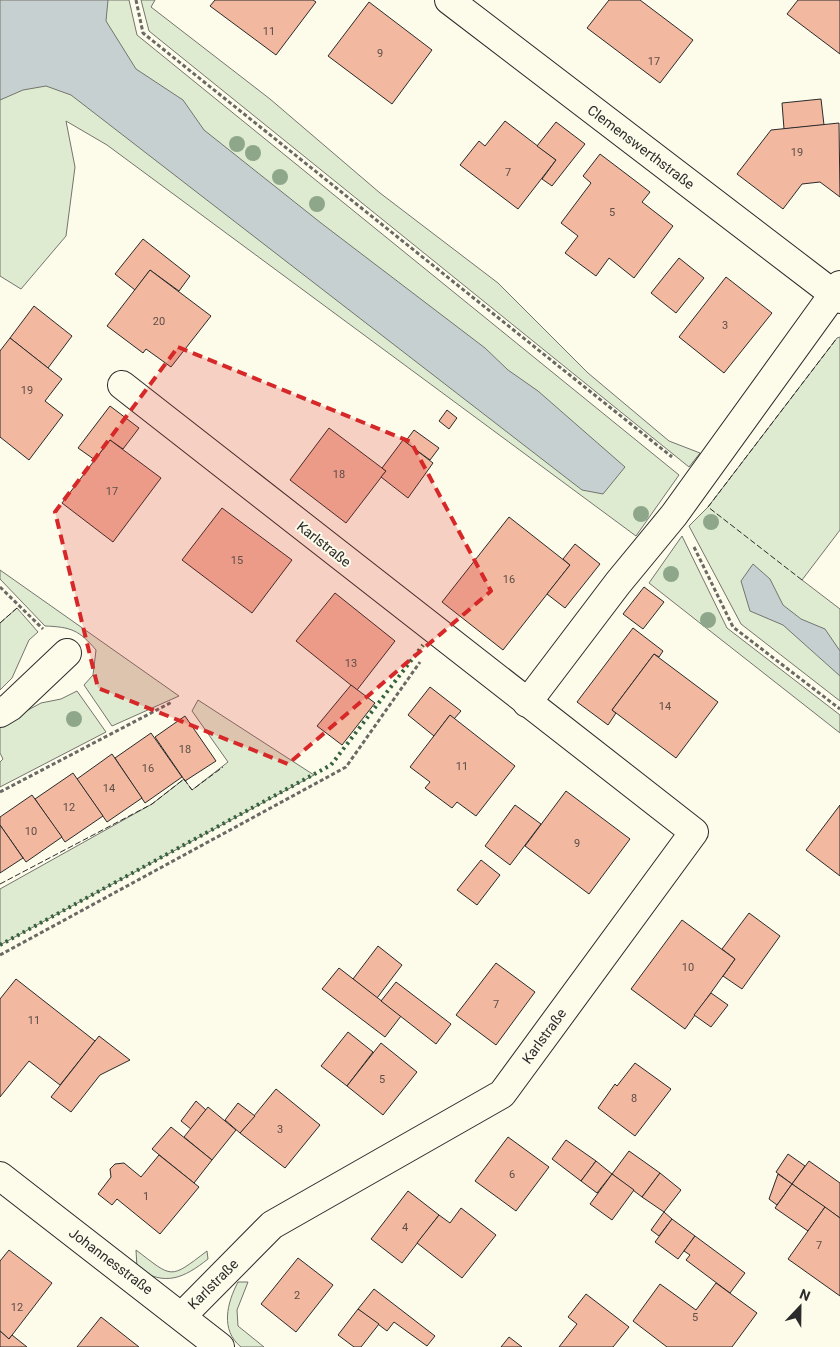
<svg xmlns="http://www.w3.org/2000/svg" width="840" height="1347" font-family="Roboto,sans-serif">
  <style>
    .green { fill: #deebd1; stroke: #74746e }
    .water { fill: #c7d0d0; stroke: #74746e }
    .building { fill: #f2b8a0; stroke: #2b2b2b }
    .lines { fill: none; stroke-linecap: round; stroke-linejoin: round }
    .minor-casing { stroke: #2b2b2b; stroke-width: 30 }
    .path { stroke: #6a6964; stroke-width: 3; stroke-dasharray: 4 2.5; stroke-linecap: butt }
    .minor { stroke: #fdfbea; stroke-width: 28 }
    .hedge { stroke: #34623c; stroke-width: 4; stroke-dasharray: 2.5 4; stroke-linecap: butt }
    .fence { stroke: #2b2b2b; stroke-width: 1; stroke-dasharray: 6 2.5; stroke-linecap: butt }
    .tree { fill: #8ea78a }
    .marked { fill: #d62828; fill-opacity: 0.2; stroke: #d62828; stroke-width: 4; stroke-dasharray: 10 6; stroke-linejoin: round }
    .labels { text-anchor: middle; stroke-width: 4; stroke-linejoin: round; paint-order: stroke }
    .number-label { font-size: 11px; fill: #5d4e48 }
    .street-label { font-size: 14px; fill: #2b2b2b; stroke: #fdfbea }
  </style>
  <rect width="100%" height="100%" fill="#fdfbea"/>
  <!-- green -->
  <g class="green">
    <path d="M0,0H129L137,35L679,475L636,536L107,145L66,121L75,167L66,236L21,289L0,276Z"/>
    <path d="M141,0H155L151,7L270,99L380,193L498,283L588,373L669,441L700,453L689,467L149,31Z"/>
    <path d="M840,337V530L802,580L840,609V701L741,624L689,526L708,507L837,338Z"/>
    <path d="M682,536L727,628L840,715V733L649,583Z"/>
    <path d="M0,570L179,696L112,726L84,685L93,675L96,650C79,630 71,627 45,626L0,579Z"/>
    <path d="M17,608L38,632L29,640L12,678L0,690V623Z"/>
    <path d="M77,691L106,732L0,787V762L3,759L0,753V725L41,703L61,699Z"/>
    <path d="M198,700L314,775L0,945V889L152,804L184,779L192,790L228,762L192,711Z"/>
    <path d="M136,1250C173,1278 169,1280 207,1251L208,1259C184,1278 165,1287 137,1268Z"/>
    <path d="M238,1282H248L237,1310L238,1326L264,1347H241C220,1330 227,1303 238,1282Z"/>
  </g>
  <!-- water -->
  <g class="water">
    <path d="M0,0H108L106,21L136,69L183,100L204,130L321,223L485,348L508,370L538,391L625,467L603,494L582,490L71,95L46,86L23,90L0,100Z"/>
    <path d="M753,564L770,579L783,605L801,619L825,629L840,651V676L783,625L750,611L741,581Z"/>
  </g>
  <!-- building -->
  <g class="building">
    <path d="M215,0H313L316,2L276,55L210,6Z"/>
    <path d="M609,0H640L693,40L660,83L587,28Z"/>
    <path d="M798,0H840V54L787,14Z"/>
    <path d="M369,2L432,50L392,104L328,56Z"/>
    <path d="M821,99L824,125L784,129L782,103Z"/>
    <path d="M505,121L556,160L518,209L460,165L479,141L485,146Z"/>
    <path d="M556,122L585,144L552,186L542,179L556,160L537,146Z"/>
    <path d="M839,123L840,197L820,182L802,184L783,209L737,174L771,130Z"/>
    <path d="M600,154L650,192L642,202L673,226L634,278L609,258L596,276L565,253L578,236L561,223L591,183L583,176Z"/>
    <path d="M143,239L190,276L179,291L150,270L135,290L115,274Z"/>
    <path d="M679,258L704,278L676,313L651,293Z"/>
    <path d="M150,270L211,316L171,367L146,349L143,353L107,326Z"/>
    <path d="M726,277L772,313L724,373L679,337Z"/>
    <path d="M34,306L72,336L48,368L10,338Z"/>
    <path d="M10,338L62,379L45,401L63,415L29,460L0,437V351Z"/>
    <path d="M110,406L139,428L123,449L110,440L95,460L78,448Z"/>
    <path d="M447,410L457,418L449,429L439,421Z"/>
    <path d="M329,428L386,471L346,523L290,480Z"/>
    <path d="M414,430L439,448L430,460L405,442Z"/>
    <path d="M110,440L161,478L113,542L62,503Z"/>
    <path d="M403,440L433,463L408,498L381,477L386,471L382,468Z"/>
    <path d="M222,508L292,560L252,613L182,560Z"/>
    <path d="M509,517L570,565L503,650L442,602Z"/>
    <path d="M575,544L600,564L565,608L547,594L570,565L563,559Z"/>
    <path d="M644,587L664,602L643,629L623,614Z"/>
    <path d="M335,593L395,641L357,690L296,641Z"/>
    <path d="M633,628L663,651L659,657L654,654L612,710L616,713L608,725L577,702Z"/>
    <path d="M654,654L718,702L676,758L612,710Z"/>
    <path d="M351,685L375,703L342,745L317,726Z"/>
    <path d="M430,687L461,711L454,719L450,715L434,736L408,715Z"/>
    <path d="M450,715L515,766L476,816L457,802L452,808L425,788L430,782L410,767Z"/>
    <path d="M185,716L216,761L185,781L155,737Z"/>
    <path d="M151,733L182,777L145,803L115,758Z"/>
    <path d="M112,754L142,798L107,822L77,779Z"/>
    <path d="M73,773L103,816L65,842L35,799Z"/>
    <path d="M566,791L630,839L589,894L525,846Z"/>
    <path d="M32,795L62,837L26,862L0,825V817Z"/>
    <path d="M515,805L541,824L510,865L485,846Z"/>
    <path d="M840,805V876L806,850Z"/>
    <path d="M0,825L23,858L0,873Z"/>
    <path d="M481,860L500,875L477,905L457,890Z"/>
    <path d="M749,913L780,936L742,989L723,976L735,959L722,949Z"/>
    <path d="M682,920L735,959L685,1029L631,989Z"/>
    <path d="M378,946L402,965L377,998L353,979Z"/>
    <path d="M496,963L535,992L496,1045L456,1015Z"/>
    <path d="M339,968L401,1016L385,1037L322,989Z"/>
    <path d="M16,979L95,1041L60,1085L29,1061L0,1097V999Z"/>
    <path d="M396,982L451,1024L436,1044L381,1001Z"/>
    <path d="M711,993L728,1005L711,1027L694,1015Z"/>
    <path d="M348,1032L373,1052L347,1086L321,1066Z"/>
    <path d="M99,1036L130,1060L100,1075L71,1112L51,1097Z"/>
    <path d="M381,1043L417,1072L383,1115L347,1086Z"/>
    <path d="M635,1063L671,1089L635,1136L598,1108L615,1084L617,1086Z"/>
    <path d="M276,1089L320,1125L285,1168L240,1133Z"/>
    <path d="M196,1101L206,1110L191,1129L181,1121Z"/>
    <path d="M238,1103L255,1116L240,1133L225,1120Z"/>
    <path d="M208,1107L236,1130L212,1160L184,1137Z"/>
    <path d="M171,1127L212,1160L194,1183L152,1149Z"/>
    <path d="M508,1137L549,1167L516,1211L475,1181Z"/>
    <path d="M566,1140L596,1161L581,1181L552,1159Z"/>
    <path d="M629,1151L660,1173L642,1197L612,1174Z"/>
    <path d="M788,1154L805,1166L792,1184L776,1172Z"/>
    <path d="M159,1155L199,1187L160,1234L117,1199L112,1205L98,1194L111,1177L110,1169L115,1164L124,1163L141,1177Z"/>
    <path d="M596,1161L612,1174L597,1193L581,1181Z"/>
    <path d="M809,1161L840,1183V1218L792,1184Z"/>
    <path d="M660,1173L681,1190L664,1212L642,1197Z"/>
    <path d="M612,1174L634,1190L612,1220L590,1204Z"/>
    <path d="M778,1174L792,1184L777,1205L769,1199Z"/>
    <path d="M792,1184L825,1207L808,1231L775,1208Z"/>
    <path d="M408,1191L439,1215L402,1263L371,1239Z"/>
    <path d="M825,1207L840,1218V1296L788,1259Z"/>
    <path d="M461,1208L496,1235L462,1278L417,1243L439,1215L450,1223Z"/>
    <path d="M664,1212L672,1219L659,1236L651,1230Z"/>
    <path d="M672,1219L695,1236L678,1259L655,1242Z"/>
    <path d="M695,1236L745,1273L730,1293L686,1260L690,1255L684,1251Z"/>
    <path d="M9,1250L52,1283L9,1339L0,1331V1261Z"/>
    <path d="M298,1258L333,1285L296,1332L261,1304Z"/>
    <path d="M716,1283L757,1313L732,1347H667L633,1321L660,1284L696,1310Z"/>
    <path d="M374,1289L435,1336L427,1346L394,1322L387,1331L358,1309Z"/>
    <path d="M586,1294L629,1327L613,1347H559L577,1324L568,1317Z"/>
    <path d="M358,1309L379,1324L361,1347H354L338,1335Z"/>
    <path d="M101,1317L139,1347H77Z"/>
    <path d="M0,1331L9,1339L12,1335L27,1347H0Z"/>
    <path d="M509,1337L522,1347H501Z"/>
  </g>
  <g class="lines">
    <!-- minor casing -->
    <g class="minor-casing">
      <g id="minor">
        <path d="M449,0L840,299"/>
        <path d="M122,385L694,832L502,1094L272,1225L182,1316"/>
        <path d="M527,703L618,583L674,515L840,285"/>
        <path d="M0,713L10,707L67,653"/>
        <path d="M0,1176L220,1347"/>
      </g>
    </g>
    <!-- path -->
    <g class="path">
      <path d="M136,0L143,33L672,457"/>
      <path d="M694,547L733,627L840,709"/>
      <path d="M0,587L43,629"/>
      <path d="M0,792L172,702"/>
      <path d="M0,955L346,767L420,662"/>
    </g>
    <!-- minor -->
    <use href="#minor" class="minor"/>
    <!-- hedge -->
    <path class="hedge" d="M0,945L331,765L423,645"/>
    <!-- fence -->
    <g class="fence">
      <path d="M802,580L708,507L837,338"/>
      <path d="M0,623L17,608"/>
      <path d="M0,884L152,804L184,779L192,790L223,767"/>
    </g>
  </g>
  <!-- trees -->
  <g class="tree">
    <circle cx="237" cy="144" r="8"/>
    <circle cx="253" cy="153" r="8"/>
    <circle cx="280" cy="177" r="8"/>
    <circle cx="317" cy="204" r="8"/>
    <circle cx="641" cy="514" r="8"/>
    <circle cx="711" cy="522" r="8"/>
    <circle cx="671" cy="574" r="8"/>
    <circle cx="708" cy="620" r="8"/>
    <circle cx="74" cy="719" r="8"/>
  </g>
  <!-- marked area -->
  <path class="marked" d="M178,347L411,442L491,591L288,764L98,688L55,512Z"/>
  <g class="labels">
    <!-- number labels -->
    <g class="number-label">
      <text x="269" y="35">11</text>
      <text x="380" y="57">9</text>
      <text x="654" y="65">17</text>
      <text x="797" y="156">19</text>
      <text x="508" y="176">7</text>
      <text x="612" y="216">5</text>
      <text x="159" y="325">20</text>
      <text x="725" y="329">3</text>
      <text x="27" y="394">19</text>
      <text x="339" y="478">18</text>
      <text x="112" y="495">17</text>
      <text x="237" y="564">15</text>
      <text x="509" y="583">16</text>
      <text x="351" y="667">13</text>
      <text x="665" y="710">14</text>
      <text x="185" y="753">18</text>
      <text x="462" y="770">11</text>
      <text x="148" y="772">16</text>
      <text x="109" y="792">14</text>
      <text x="69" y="811">12</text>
      <text x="31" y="835">10</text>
      <text x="577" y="847">9</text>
      <text x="688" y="971">10</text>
      <text x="496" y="1008">7</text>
      <text x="34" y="1024">11</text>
      <text x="382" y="1083">5</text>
      <text x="634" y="1102">8</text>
      <text x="280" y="1133">3</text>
      <text x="512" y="1178">6</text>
      <text x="146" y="1200">1</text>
      <text x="405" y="1231">4</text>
      <text x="819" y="1249">7</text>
      <text x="297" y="1299">2</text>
      <text x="17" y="1311">12</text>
      <text x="695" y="1321">5</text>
    </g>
    <!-- street labels -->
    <g class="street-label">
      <text transform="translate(641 147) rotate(37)" y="5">Clemenswerthstraße</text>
      <text transform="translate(324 544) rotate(38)" y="5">Karlstraße</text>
      <text transform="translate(544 1036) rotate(-54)" y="5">Karlstraße</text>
      <text transform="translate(111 1261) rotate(37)" y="5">Johannesstraße</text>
      <text transform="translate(213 1284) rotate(-45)" y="5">Karlstraße</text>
    </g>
  </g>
  <!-- north arrow -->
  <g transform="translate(800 1307) rotate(22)" stroke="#fdfbea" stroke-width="4" paint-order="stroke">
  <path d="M0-4L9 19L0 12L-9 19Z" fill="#2b2b2b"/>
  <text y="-8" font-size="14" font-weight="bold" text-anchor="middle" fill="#2b2b2b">N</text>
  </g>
</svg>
